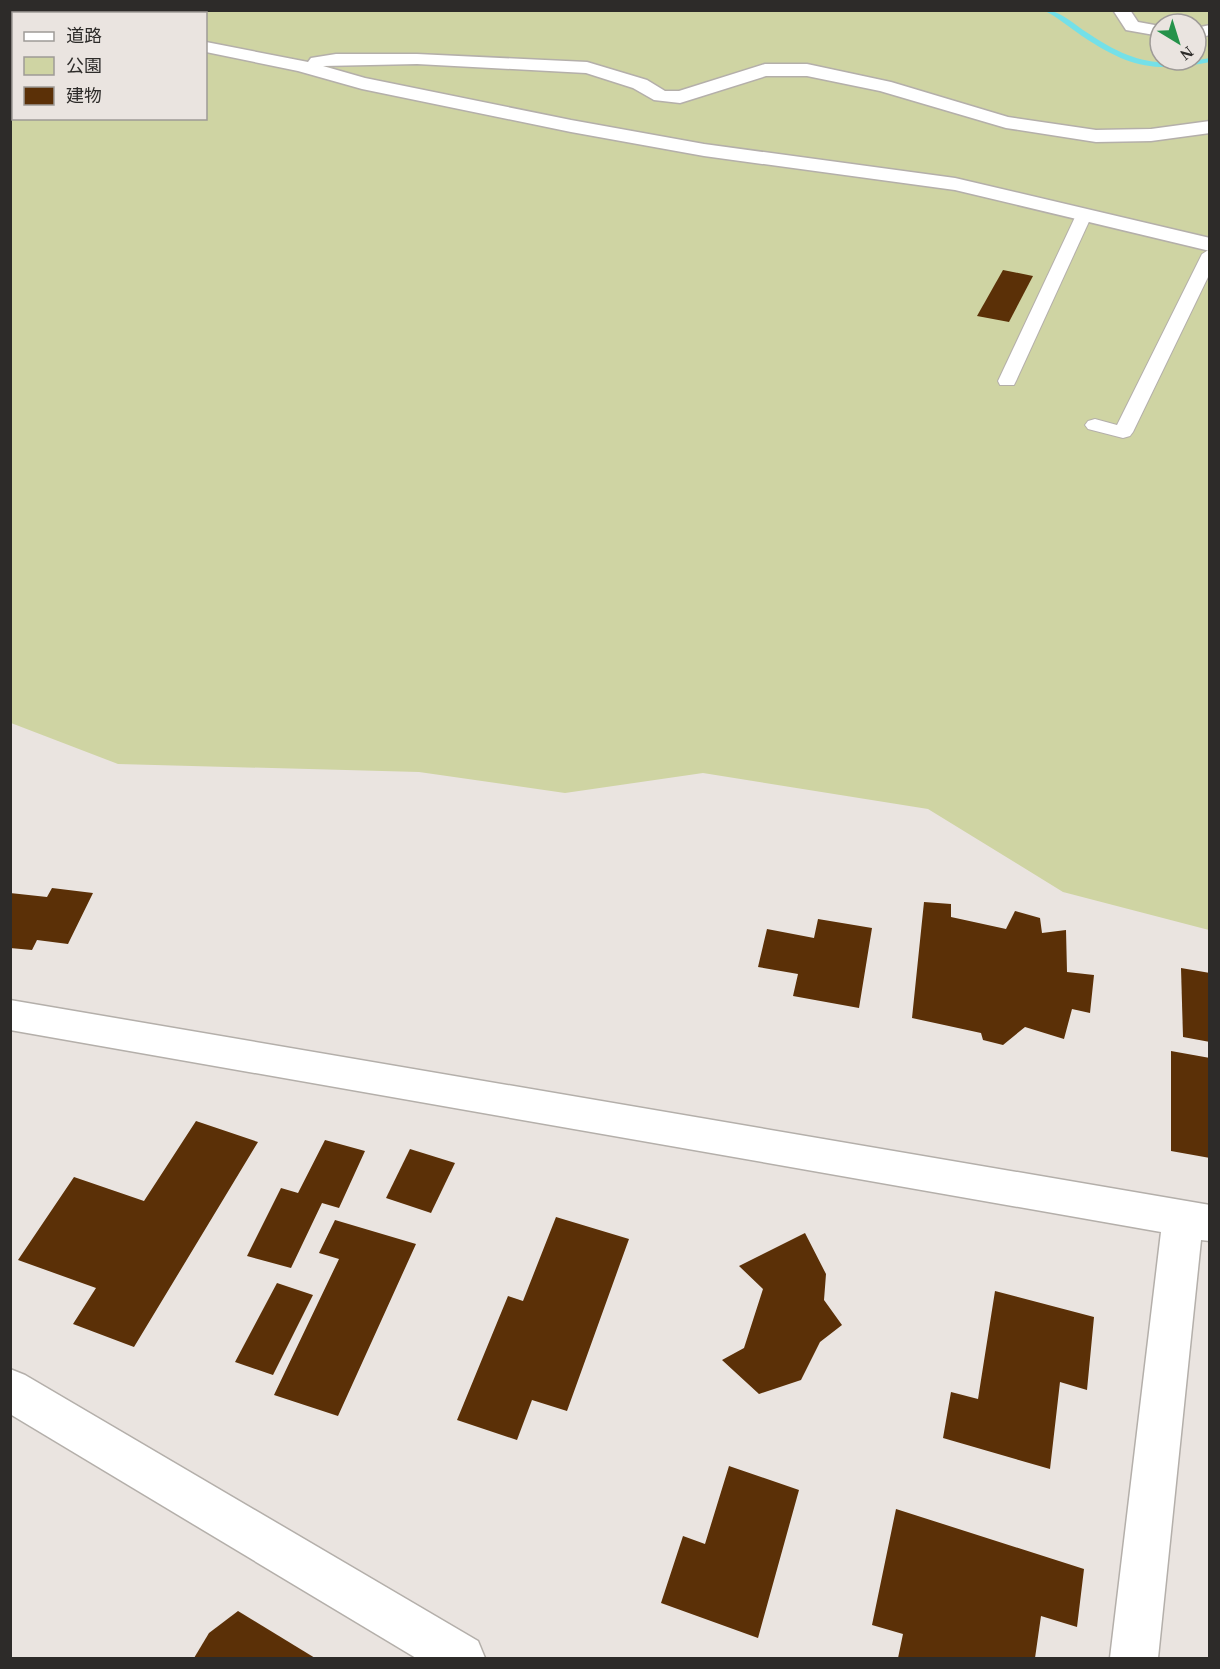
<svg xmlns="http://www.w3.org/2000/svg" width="1220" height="1669" font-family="'Times New Roman','Noto Sans JP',serif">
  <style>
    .green { fill: #cfd4a3; fill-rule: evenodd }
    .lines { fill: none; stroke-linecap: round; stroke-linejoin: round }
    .stream { fill: #74e0e8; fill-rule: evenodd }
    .building { fill: #5b3007 }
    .service-casing { stroke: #b4afaa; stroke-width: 2 }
    .minor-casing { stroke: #b4afaa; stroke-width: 3 }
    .service { fill: #fff; fill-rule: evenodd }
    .minor { fill: #fff; fill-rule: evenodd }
  </style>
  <rect width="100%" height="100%" fill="#eae4e0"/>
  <!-- green -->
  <path class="green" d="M11,11H1209V930L1063,892L928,809L703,773L565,793L419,772L118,764L11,723ZM14,14H206V118H14ZM1160,24H1196V60H1160Z"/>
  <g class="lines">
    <!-- stream -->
    <path class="stream" d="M1043,10C1059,10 1070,21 1083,30C1131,62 1153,68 1210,58V62C1153,73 1129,67 1082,36C1069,27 1056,16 1043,10Z"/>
  </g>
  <!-- building -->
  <g class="building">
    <path d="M1003,270L1033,276L1009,322L977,316Z"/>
    <path d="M52,888L93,893L68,944L37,940L32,950L10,948V893L47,897Z"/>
    <path d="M924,902L951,904V917L1006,929L1015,911L1040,918L1042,933L1066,930L1067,972L1094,975L1090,1013L1072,1009L1064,1039L1025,1027L1003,1045L983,1040L981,1033L912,1018Z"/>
    <path d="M818,919L872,928L859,1008L793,996L798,974L758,967L767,929L814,938Z"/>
    <path d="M1181,968L1210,973V1042L1183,1037Z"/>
    <path d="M1171,1051L1210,1058V1158L1171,1151Z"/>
    <path d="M196,1121L258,1142L134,1347L73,1324L96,1288L18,1260L74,1177L144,1201Z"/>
    <path d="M325,1140L365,1151L339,1208L322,1203L291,1268L247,1256L281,1188L298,1193Z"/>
    <path d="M410,1149L455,1163L431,1213L386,1198Z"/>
    <path d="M556,1217L629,1239L567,1411L532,1400L517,1440L457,1420L508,1296L523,1301Z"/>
    <path d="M335,1220L416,1244L338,1416L274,1395L339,1259L319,1253Z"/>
    <path d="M805,1233L826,1274L824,1300L842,1325L820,1342L801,1380L759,1394L722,1360L744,1348L763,1289L739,1266Z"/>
    <path d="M277,1283L313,1295L273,1375L235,1362Z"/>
    <path d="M995,1291L1094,1317L1087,1390L1060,1382L1050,1469L943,1438L951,1392L978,1399Z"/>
    <path d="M729,1466L799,1490L758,1638L661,1603L683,1536L705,1544Z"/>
    <path d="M896,1509L1084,1569L1077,1627L1041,1616L1035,1658H898L903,1634L872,1625Z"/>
    <path d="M238,1611L315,1658H194L209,1633Z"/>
  </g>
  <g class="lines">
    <!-- service casing -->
    <g class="service-casing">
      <g id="service">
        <path d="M1084,210L1092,215L1016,381L1014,385H1000L998,381L1076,215Z"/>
        <path d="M1210,249V273L1133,432L1130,436L1123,438L1088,429L1085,425L1088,421L1095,419L1117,425L1202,254Z"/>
      </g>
    </g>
    <!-- minor casing -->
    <g class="minor-casing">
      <g id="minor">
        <path d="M10,10H38L40,14L14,15L10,14Z"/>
        <path d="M1113,10H1130L1138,22L1160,26V36L1126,30Z"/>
        <path d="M1210,25V35L1196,38V28Z"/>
        <path d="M206,42L308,62L311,58L336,54H417L587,62L647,80L665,91H679L765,64H807L891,82L1008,117L1096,130L1151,129L1210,121V133L1151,141L1096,142L1006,128L880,91L807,76H766L680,103L654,100L633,88L586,73L417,64L323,66L365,78L571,120L704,144L955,178L1210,238V251L955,190L704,156L571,132L362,89L298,71L206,52Z"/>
        <path d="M10,1000L1210,1205V1241L1201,1240L1158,1658H1110L1161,1232L10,1030Z"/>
        <path d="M10,1369L25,1375L478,1641L485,1658H416L10,1414Z"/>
      </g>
    </g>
    <!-- service -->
    <use href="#service" class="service"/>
    <!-- minor -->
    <use href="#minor" class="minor"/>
  </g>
  <!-- border -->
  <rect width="1220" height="1669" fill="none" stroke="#2d2b29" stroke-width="24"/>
  <!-- legend -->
  <rect x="12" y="12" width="195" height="108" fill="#eae4e0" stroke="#9e9a97" stroke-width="1.5"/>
  <rect x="24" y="32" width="30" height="9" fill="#ffffff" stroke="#9e9a97" stroke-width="1.5"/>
  <text x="66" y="42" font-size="18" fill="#2d2b29">道路</text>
  <rect x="24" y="57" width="30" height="18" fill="#cfd4a3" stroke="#9e9a97" stroke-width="1.5"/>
  <text x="66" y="72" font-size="18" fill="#2d2b29">公園</text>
  <rect x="24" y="87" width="30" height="18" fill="#5b3007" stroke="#9e9a97" stroke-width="1.5"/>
  <text x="66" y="102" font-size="18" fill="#2d2b29">建物</text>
  <!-- north arrow -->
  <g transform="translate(1178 42) rotate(142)"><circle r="28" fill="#eae4e0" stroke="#9e9a97" stroke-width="1.5"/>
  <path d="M0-4.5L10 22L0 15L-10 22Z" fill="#25924a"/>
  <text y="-9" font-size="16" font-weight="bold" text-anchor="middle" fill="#2d2b29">N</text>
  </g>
</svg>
